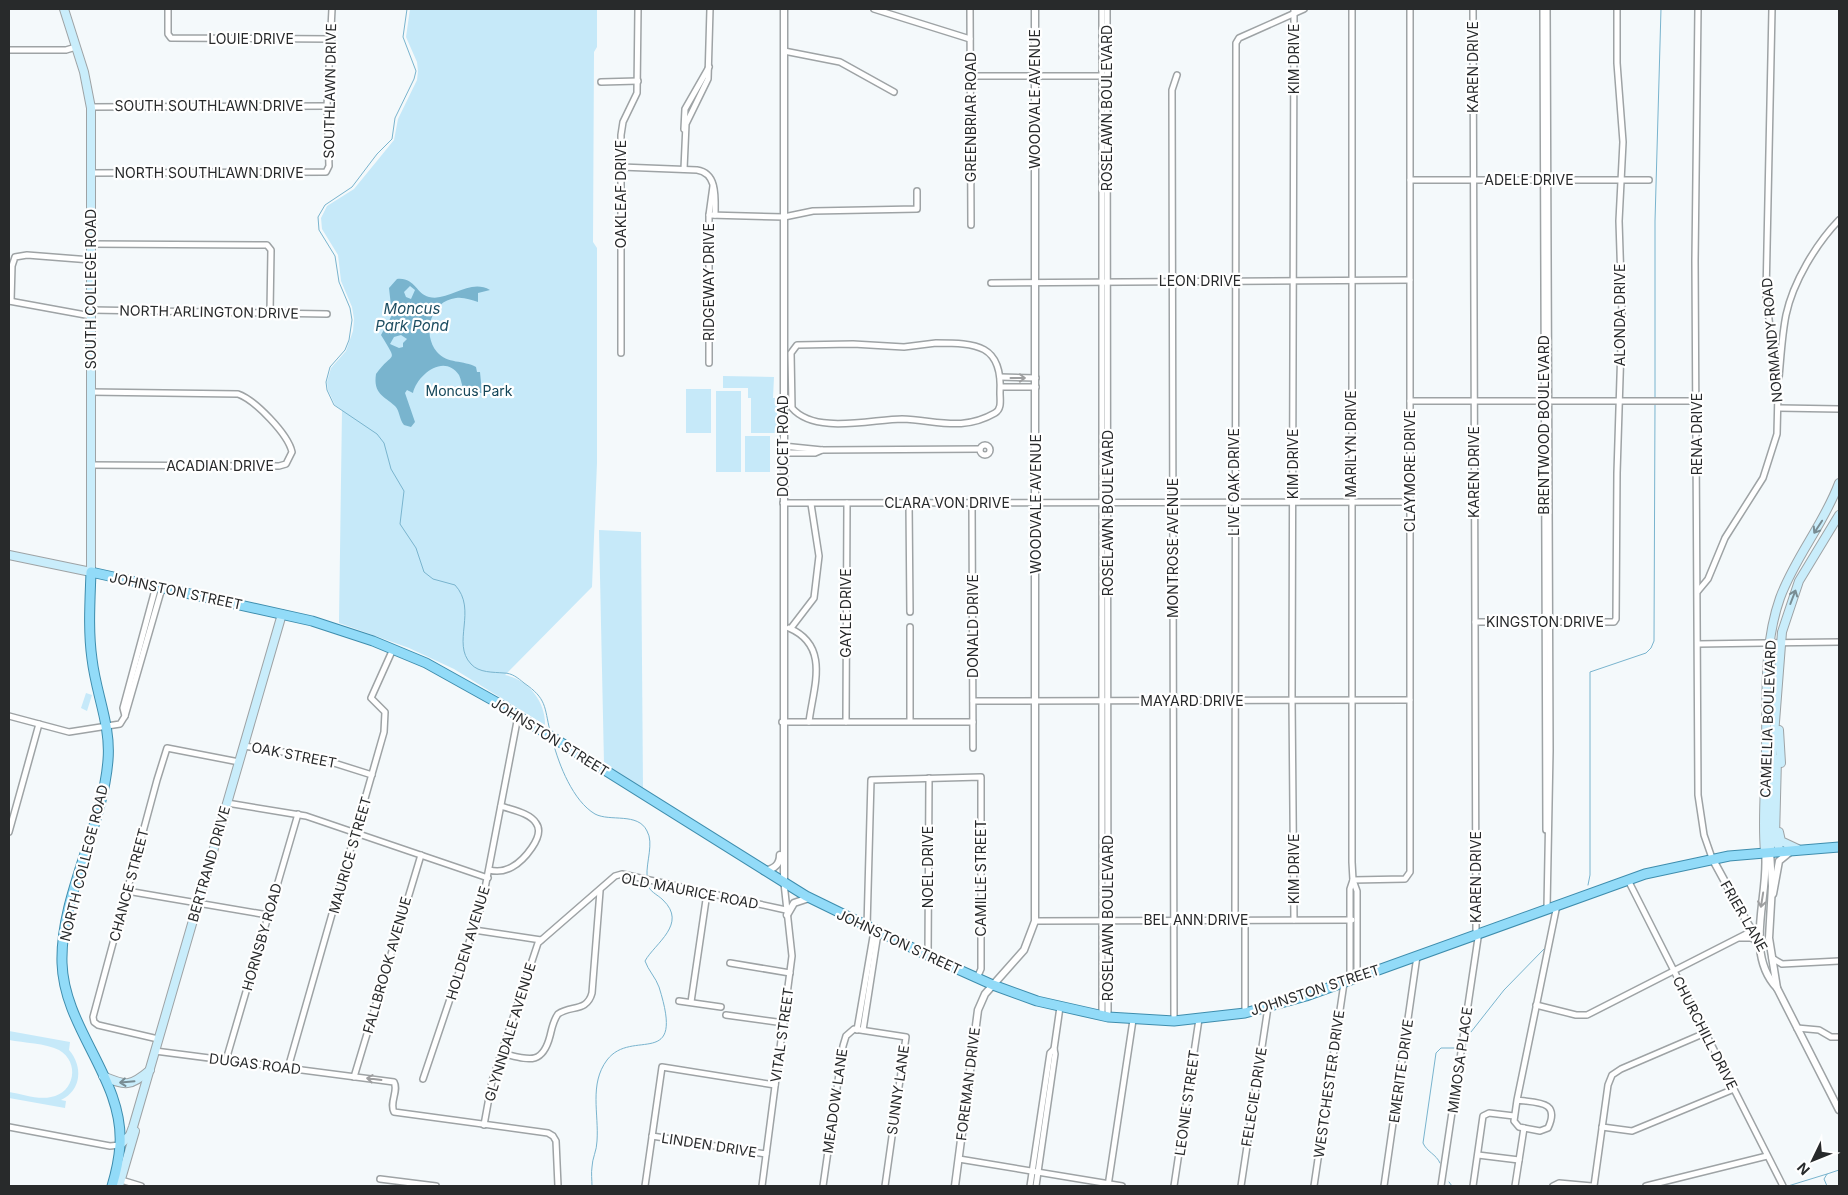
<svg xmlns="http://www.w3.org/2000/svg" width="1848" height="1195" font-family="Inter,sans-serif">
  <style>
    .green { fill: #c6e9f9 }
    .water { fill: #79b4ce; fill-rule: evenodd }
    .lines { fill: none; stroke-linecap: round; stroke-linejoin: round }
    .stream { stroke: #79b4ce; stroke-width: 1 }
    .minor-casing { stroke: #9ea3a5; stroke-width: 8 }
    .tertiary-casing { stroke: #9ea3a5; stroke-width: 9 }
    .secondary-casing { stroke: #9ea3a5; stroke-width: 10 }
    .primary-casing { stroke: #3e8dad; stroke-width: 11 }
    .minor { stroke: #fff; stroke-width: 5 }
    .tertiary { stroke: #fff; stroke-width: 6 }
    .secondary { stroke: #c9edfb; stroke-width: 8 }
    .primary { stroke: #92dbf8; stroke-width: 9 }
    .oneway { stroke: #9e9fa0 }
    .oneway2 { stroke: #788c93 }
    .labels { text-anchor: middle; stroke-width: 4.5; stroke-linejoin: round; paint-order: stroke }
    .street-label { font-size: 14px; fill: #282a2b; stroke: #fff }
    .park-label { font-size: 14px; fill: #134558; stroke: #fff }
    .water-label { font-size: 15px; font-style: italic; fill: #1d4d61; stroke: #fff }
  </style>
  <rect width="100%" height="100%" fill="#f4f9fb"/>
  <!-- green -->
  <g class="green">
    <path d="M410,9H597V47L594,52L593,242L597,248V463L592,587L505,675C528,679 546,702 545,725L454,669L409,648L339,623L342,410L335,405L328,390L327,382L331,368L346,351L353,331L354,319L352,307L341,281L338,255L322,229L321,218L327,206L354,189L394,140L398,119L417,80L418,71L417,62L406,37Z"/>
    <path d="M723,376L774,377L773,398H777V433H751V398H748V388H723Z"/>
    <rect x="686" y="389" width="25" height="44"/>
    <rect x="716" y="391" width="25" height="81"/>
    <rect x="745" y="436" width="25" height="36"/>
    <path d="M599,530L641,532L643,789L604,764Z"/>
    <path d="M86,693L92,695L87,711L81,708Z"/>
    <path d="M9,1031L70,1042L69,1050C83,1066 82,1090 61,1100L66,1101L65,1108L9,1098V1092C22,1094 38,1100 51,1097C75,1093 80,1062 59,1050C45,1043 24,1043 9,1040Z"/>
  </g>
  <!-- water -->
  <path class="water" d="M397,279C415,277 416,294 429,297C449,302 469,278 490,290L478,293V302C471,300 464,297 456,298C430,301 422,334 437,352C447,364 464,360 476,367L477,372H480L482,393H478L473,387L468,392L464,391C462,386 461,379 459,375C444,353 417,375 413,393L407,390L405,393L415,422L411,427L404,425C399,419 400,411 395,406C384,396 373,394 376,374C393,350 399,365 381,335L392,315L389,288ZM410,286L415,290L411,299L406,297L404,292ZM401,335L407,339L403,343V347L399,348L390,344L394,337Z"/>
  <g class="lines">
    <!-- stream -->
    <g class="stream">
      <path d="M407,9L403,37L416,71L414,79L395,118L392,139L377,154L352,187L325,205L318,217L319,230L335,256L339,282L350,308L352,320L349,340L345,350L330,367L326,382L327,390L334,405L377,434L384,443L391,469L404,491L400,524L416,548L424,572L433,579L455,585C478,610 451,643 471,664C479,673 493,672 504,673C512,673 518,678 524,683C547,699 544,706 550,731"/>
      <path d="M1655,400V221L1661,9"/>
      <path d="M553,742C559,765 573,801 595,814C610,822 638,812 647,831C654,843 646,862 647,876"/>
      <path d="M1588,885L1590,875V672L1646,653L1651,648L1654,641L1655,404"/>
      <path d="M1471,1032L1504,990L1544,949"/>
      <path d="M1440,1163C1436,1154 1427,1152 1423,1143L1436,1053L1441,1048H1457"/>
      <path d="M1449,1182L1452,1186"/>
      <path d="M592,1186C592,1180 591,1173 592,1167C592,1159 597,1150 597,1141C599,1114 589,1084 607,1060C632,1027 686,1072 659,987C656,978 648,970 645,961C655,943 688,924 663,900C657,894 649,892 647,883"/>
      <path d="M1788,1186L1827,1174"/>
      <path d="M1827,1186L1824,1179L1827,1174L1839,1170"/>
    </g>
    <!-- minor casing -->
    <g class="minor-casing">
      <g id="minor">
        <path d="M168,9V34L171,38L332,39"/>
        <path d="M874,9L970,39"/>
        <path d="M970,9L971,225"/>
        <path d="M1107,9L1108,1017"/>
        <path d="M1352,9V862L1353,880L1357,891V978"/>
        <path d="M1543,9L1546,830"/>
        <path d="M1698,9L1695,261L1698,795L1704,835L1712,858"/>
        <path d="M9,50H66L76,47"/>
        <path d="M784,51L840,62L894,92"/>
        <path d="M971,76H1104"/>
        <path d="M601,82L638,81"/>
        <path d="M91,107L327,106"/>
        <path d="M684,129L685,109L709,67"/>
        <path d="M621,167L697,170C718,173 715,199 715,215"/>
        <path d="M684,169L686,124L708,79L710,9"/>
        <path d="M92,173L326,172L329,166L327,106L332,9"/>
        <path d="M1410,180H1649"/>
        <path d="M709,215L784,217L813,211L917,209V191"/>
        <path d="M91,244L267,245L271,250L270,312"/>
        <path d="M991,283L1410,280"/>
        <path d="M9,301L91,316"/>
        <path d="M11,301L12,266L15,257L27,255L91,260"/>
        <path d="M91,310L327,314"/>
        <path d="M936,343C976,343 1003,344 1000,393C1000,400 1002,409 995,413C962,432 936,420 902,419C873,419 815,435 792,408L791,353L797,345L853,344L904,347Z"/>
        <path d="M621,353V135L623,122L637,93L638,9"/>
        <path d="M709,363V215L713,186"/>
        <path d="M1000,377L1036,378"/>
        <path d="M1779,377C1781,356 1782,335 1786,315C1793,282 1816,244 1839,220"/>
        <path d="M1001,387H1036"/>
        <path d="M1410,401H1696"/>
        <path d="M1779,408L1839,409"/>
        <circle cx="985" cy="450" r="5"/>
        <path d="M783,446L822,450L980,449"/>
        <path d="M783,453H815L822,450"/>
        <path d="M90,465L279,466L286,464L292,452C288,434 255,400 238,394L90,392"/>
        <path d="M783,503L1410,502"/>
        <path d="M909,504L910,612"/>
        <path d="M972,504L973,748"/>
        <path d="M1698,591L1708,579L1725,538L1763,478L1777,434L1778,392L1766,295L1772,9"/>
        <path d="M1475,622H1614L1616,619L1617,473L1622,314L1619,221L1623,142L1617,63V9"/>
        <path d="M910,627V721"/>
        <path d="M789,628C831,646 813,688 809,722"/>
        <path d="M791,628L814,598L819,556L811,504"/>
        <path d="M1698,644L1839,642"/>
        <path d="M973,701L1410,700"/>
        <path d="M9,716L69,732L120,724L125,716L123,708L156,586"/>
        <path d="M125,716L162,588"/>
        <path d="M782,722H973"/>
        <path d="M846,722L847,503"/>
        <path d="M244,746L315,757L372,775"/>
        <path d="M227,803L306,816L488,878"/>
        <path d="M9,832L39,724"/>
        <path d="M489,870C497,872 505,871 512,867C523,861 546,836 536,823C530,813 512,810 501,806"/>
        <path d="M1628,880L1783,1186"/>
        <path d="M127,891L268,915"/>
        <path d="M1547,908L1550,751L1547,9"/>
        <path d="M1294,920L1292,699L1294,9"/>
        <path d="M1035,921L1352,920"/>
        <path d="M1235,921L1236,43L1239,38L1304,9"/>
        <path d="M867,927L871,780L981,777V969L977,978"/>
        <path d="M474,930L541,940"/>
        <path d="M1740,938H1752L1759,945"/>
        <path d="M928,956L929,778"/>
        <path d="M1772,958L1782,964L1839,961"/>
        <path d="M730,963L790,973"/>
        <path d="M1350,980V889L1353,880L1405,879L1410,872V9"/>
        <path d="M679,1001L721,1007"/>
        <path d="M691,1002L707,893"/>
        <path d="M1536,1005L1576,1015H1587L1748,933H1754"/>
        <path d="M1245,1013V920"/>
        <path d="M726,1015L784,1023"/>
        <path d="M1102,1016V9"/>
        <path d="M1174,1021L1172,90L1177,75"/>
        <path d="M1797,1028L1819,1030L1831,1037H1839"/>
        <path d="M857,1030L874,931"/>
        <path d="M863,1030L878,933"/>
        <path d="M158,1039L98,1025L94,1022L93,1017L157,780L167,748L239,762"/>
        <path d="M155,1051L394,1082C399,1091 389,1102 394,1112L548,1133L553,1136L556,1141L558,1186"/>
        <path d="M501,1053C527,1059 542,1067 550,1036C552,1028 553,1021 558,1014C571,1005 587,1012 592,993L600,891"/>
        <path d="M226,1060L298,814"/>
        <path d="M288,1068L384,732L385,712L371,698L393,649"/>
        <path d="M354,1077L421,855"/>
        <path d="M423,1079L482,904L518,716"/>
        <path d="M1517,1100C1536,1103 1561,1100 1548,1128L1540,1131L1519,1127L1514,1121L1517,1100L1557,905"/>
        <path d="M484,1125L492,1081L538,943L615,876L622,874L786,910"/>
        <path d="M9,1127L110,1146L120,1145"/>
        <path d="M1602,1127L1632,1131L1734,1089"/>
        <path d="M652,1136L766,1154"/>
        <path d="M1478,1155L1519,1160"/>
        <path d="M959,1159L1122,1186"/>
        <path d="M118,1179L141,1186"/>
        <path d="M380,1179L436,1186"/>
        <path d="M645,1186L662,1067L775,1085"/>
        <path d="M762,1186L792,956L784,883"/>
        <path d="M823,1186L843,1046L846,1036L854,1029L906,1037L885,1186"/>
        <path d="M1030,1186L1050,1053L1054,1049"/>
        <path d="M1036,1186L1055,1054L1054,1049L1060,1007"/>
        <path d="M1108,1186L1133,1020"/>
        <path d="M1174,1186L1199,1019"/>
        <path d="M1241,1186L1268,1007"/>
        <path d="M1314,1186L1344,983"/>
        <path d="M1384,1186L1417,956"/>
        <path d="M1441,1186L1478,938L1476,930L1473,9"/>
        <path d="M1473,1186L1483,1116L1489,1113L1514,1116"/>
        <path d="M1515,1186L1524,1128"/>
        <path d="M1553,1186L1559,1183L1592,1186"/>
        <path d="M1594,1186L1608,1085L1612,1075L1621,1069L1705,1033"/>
        <path d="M1646,1186L1767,1156"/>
      </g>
    </g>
    <!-- tertiary casing -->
    <g class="tertiary-casing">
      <g id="tertiary">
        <path d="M1770,851L1772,886L1769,938L1777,988"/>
        <path d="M1765,852C1770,894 1743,952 1777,988L1839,1110"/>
        <path d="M1712,858L1748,924L1760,942"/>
        <path d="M764,871C774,869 780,865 780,855"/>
        <path d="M784,883V9"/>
        <path d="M1773,894L1779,861L1790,852"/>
        <path d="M787,915L794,903L809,898"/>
        <path d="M955,1186L978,1010L985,994L1024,950L1035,921V9"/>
      </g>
    </g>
    <!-- secondary casing -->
    <g class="secondary-casing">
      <g id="secondary">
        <path d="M9,555L91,572V108L84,72L64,9"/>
        <path d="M1779,730L1781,763"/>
        <path d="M1777,759L1775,837L1780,851"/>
        <path d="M1779,832L1781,841L1798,849"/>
        <path d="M1770,851V786L1782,632L1799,581L1839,515"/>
        <path d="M1765,852C1762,817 1766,783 1766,749C1767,699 1763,646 1780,598C1795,557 1824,524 1839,483"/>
        <path d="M103,1076C126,1086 130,1087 150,1070"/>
        <path d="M120,1145L130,1135L133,1127L282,614"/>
        <path d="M119,1186L135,1131"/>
      </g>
    </g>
    <!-- primary casing -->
    <g class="primary-casing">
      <path id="primary" d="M112,1186C116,1173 119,1159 120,1145C124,1079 64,1029 62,963C60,896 103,827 108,760C111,725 96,694 92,659C88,631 90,601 91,572L312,621L373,641L426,663L496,702L806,896L935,959L993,985L1037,1001L1108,1017L1174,1021L1245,1013L1306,996L1645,874L1729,856L1839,847"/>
    </g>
    <!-- minor -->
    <use href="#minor" class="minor"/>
    <!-- tertiary -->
    <use href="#tertiary" class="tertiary"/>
    <!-- secondary -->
    <use href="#secondary" class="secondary"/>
    <!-- primary -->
    <use href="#primary" class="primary"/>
  </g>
  <!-- one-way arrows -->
  <defs><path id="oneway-shaft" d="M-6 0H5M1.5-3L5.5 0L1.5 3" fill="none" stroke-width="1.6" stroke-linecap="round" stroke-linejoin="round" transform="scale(1.25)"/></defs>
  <g class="oneway">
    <use href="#oneway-shaft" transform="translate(1018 378)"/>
    <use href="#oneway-shaft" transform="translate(1762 900) rotate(99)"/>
    <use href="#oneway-shaft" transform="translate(374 1079) rotate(-173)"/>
  </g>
  <g class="oneway2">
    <use href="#oneway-shaft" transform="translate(1818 527) rotate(123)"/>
    <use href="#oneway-shaft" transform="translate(1793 597) rotate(-69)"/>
    <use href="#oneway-shaft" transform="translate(127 1082) rotate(175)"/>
  </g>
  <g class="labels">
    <!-- street labels -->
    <g class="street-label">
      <text x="251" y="44">LOUIE DRIVE</text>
      <text transform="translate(1294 59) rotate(-90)" y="5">KIM DRIVE</text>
      <text transform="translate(1473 67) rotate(-90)" y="5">KAREN DRIVE</text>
      <text transform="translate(330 91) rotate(-89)" y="5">SOUTHLAWN DRIVE</text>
      <text transform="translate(1035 99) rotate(-90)" y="5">WOODVALE AVENUE</text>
      <text x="209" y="111">SOUTH SOUTHLAWN DRIVE</text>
      <text transform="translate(1107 108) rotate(-90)" y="5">ROSELAWN BOULEVARD</text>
      <text transform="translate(971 117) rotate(-90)" y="5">GREENBRIAR ROAD</text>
      <text x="209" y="178">NORTH SOUTHLAWN DRIVE</text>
      <text x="1529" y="185">ADELE DRIVE</text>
      <text transform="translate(621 194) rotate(-90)" y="5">OAKLEAF DRIVE</text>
      <text x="1200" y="286">LEON DRIVE</text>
      <text transform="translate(709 282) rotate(-90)" y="5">RIDGEWAY DRIVE</text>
      <text transform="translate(91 289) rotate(-90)" y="5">SOUTH COLLEGE ROAD</text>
      <text transform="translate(209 312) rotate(1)" y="5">NORTH ARLINGTON DRIVE</text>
      <text transform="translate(1620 315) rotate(-90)" y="5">ALONDA DRIVE</text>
      <text transform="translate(1772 340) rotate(-95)" y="5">NORMANDY ROAD</text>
      <text transform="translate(1544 425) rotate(-90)" y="5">BRENTWOOD BOULEVARD</text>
      <text transform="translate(1697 434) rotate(-90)" y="5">RENA DRIVE</text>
      <text transform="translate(1351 444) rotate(-90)" y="5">MARILYN DRIVE</text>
      <text transform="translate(783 446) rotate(-90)" y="5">DOUCET ROAD</text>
      <text transform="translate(1293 464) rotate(-90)" y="5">KIM DRIVE</text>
      <text x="220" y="471">ACADIAN DRIVE</text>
      <text transform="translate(1410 471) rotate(-90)" y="5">CLAYMORE DRIVE</text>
      <text transform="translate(1474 472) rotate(-90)" y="5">KAREN DRIVE</text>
      <text transform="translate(1234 482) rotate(-90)" y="5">LIVE OAK DRIVE</text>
      <text x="947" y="508">CLARA VON DRIVE</text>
      <text transform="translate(1036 504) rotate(-90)" y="5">WOODVALE AVENUE</text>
      <text transform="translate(1108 513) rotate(-90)" y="5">ROSELAWN BOULEVARD</text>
      <text transform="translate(1173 548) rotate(-90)" y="5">MONTROSE AVENUE</text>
      <text transform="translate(176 591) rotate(12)" y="5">JOHNSTON STREET</text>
      <text transform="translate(846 613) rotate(-90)" y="5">GAYLE DRIVE</text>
      <text x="1545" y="627">KINGSTON DRIVE</text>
      <text transform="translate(973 626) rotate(-90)" y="5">DONALD DRIVE</text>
      <text x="1192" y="706">MAYARD DRIVE</text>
      <text transform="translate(1768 719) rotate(-88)" y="5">CAMELLIA BOULEVARD</text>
      <text transform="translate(550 737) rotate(32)" y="5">JOHNSTON STREET</text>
      <text transform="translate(294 755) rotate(11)" y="5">OAK STREET</text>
      <text transform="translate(350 855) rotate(-74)" y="5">MAURICE STREET</text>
      <text transform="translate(84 863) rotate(-76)" y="5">NORTH COLLEGE ROAD</text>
      <text transform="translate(209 864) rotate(-74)" y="5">BERTRAND DRIVE</text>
      <text transform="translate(928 867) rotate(-90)" y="5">NOEL DRIVE</text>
      <text transform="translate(1294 869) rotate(-90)" y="5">KIM DRIVE</text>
      <text transform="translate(1476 877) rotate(-90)" y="5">KAREN DRIVE</text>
      <text transform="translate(981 878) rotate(-90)" y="5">CAMILLE STREET</text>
      <text transform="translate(129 885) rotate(-75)" y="5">CHANCE STREET</text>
      <text transform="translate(690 891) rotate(11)" y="5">OLD MAURICE ROAD</text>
      <text transform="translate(1744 916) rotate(60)" y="5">FRIER LANE</text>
      <text transform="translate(1108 918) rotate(-90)" y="5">ROSELAWN BOULEVARD</text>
      <text x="1196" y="925">BEL ANN DRIVE</text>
      <text transform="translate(262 937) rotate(-74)" y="5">HORNSBY ROAD</text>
      <text transform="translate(899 942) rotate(25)" y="5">JOHNSTON STREET</text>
      <text transform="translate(468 943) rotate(-73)" y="5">HOLDEN AVENUE</text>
      <text transform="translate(387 965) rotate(-74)" y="5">FALLBROOK AVENUE</text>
      <text transform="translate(1315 990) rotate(-18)" y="5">JOHNSTON STREET</text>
      <text transform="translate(510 1032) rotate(-73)" y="5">GLYNNDALE AVENUE</text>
      <text transform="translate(1705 1033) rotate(63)" y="5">CHURCHILL DRIVE</text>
      <text transform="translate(782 1035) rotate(-82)" y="5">VITAL STREET</text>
      <text transform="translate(1460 1060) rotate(-82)" y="5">MIMOSA PLACE</text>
      <text transform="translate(255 1064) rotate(7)" y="5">DUGAS ROAD</text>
      <text transform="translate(1401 1071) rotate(-82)" y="5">EMERITE DRIVE</text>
      <text transform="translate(968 1084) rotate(-83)" y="5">FOREMAN DRIVE</text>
      <text transform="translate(1329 1084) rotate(-82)" y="5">WESTCHESTER DRIVE</text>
      <text transform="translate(898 1090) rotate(-82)" y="5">SUNNY LANE</text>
      <text transform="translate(1254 1097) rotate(-81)" y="5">FELECIE DRIVE</text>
      <text transform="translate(835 1101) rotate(-82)" y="5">MEADOW LANE</text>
      <text transform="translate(1187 1103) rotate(-82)" y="5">LEONIE STREET</text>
      <text transform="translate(709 1145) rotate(9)" y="5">LINDEN DRIVE</text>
    </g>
    <!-- park labels -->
    <g class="park-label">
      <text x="469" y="396">Moncus Park</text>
    </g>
    <!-- water labels -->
    <g class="water-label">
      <text x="412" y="314">Moncus<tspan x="412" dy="17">Park Pond</tspan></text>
    </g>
  </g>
  <!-- border -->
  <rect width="1848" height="1195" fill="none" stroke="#282a2b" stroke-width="20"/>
  <!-- north arrow -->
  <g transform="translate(1813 1160) rotate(227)" stroke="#ffffff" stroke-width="4" paint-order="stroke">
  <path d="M0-4L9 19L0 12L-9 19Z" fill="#282a2b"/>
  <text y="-8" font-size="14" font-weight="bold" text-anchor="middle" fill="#282a2b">N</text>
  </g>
</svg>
